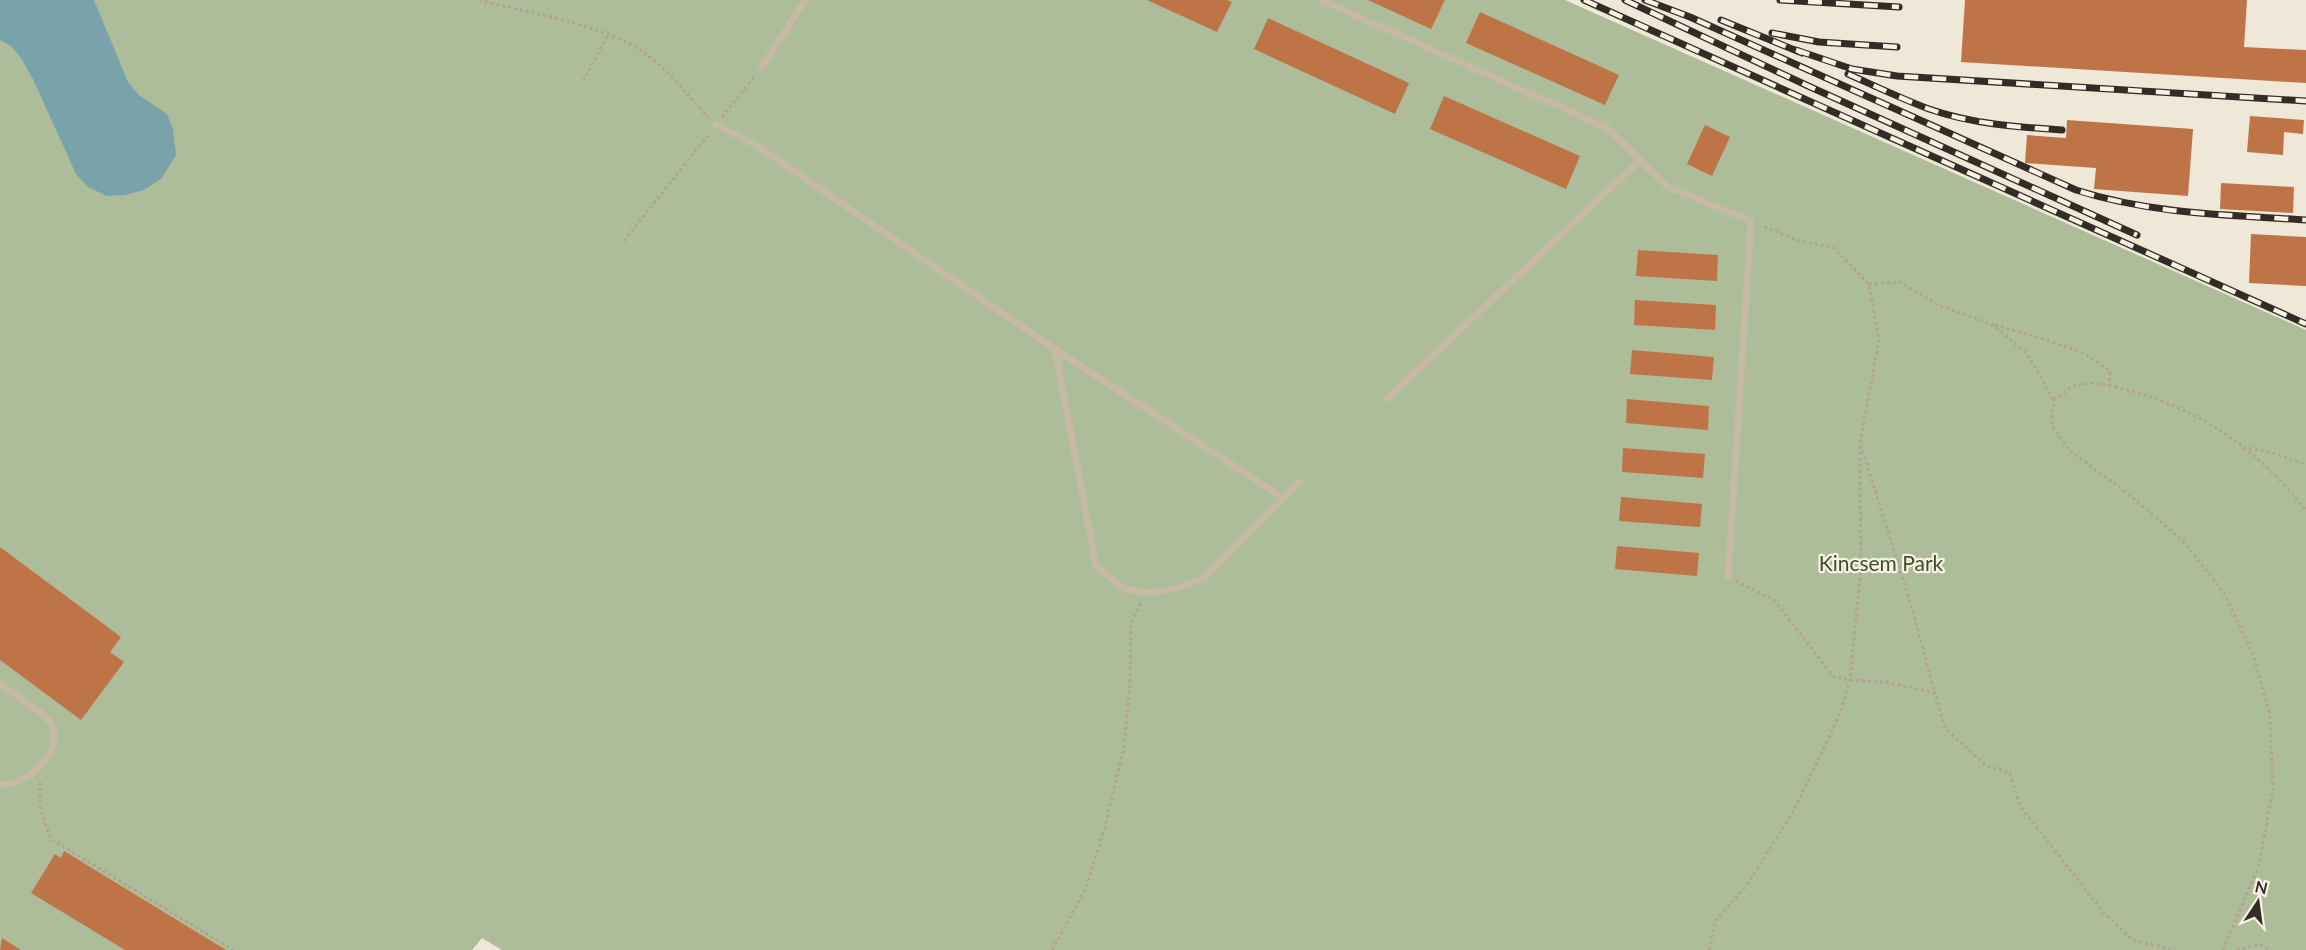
<svg xmlns="http://www.w3.org/2000/svg" width="2306" height="950" font-family="Lato,sans-serif">
  <style>
    .green { fill: #adbd9a }
    .water { fill: #79a2ab }
    .building { fill: #bf7447 }
    .lines { fill: none; stroke-linecap: round; stroke-linejoin: round }
    .path { stroke: #b2a390; stroke-width: 3; stroke-dasharray: 3 3; stroke-linecap: butt }
    .service { stroke: #c6b9a5; stroke-width: 7 }
    .rail-casing { stroke: #332c26; stroke-width: 7 }
    .rail { stroke: #f8f1e4; stroke-width: 4.5; stroke-dasharray: 14; stroke-linecap: butt }
    .labels { text-anchor: middle; stroke-width: 4.5; stroke-linejoin: round; paint-order: stroke }
    .park-label { font-size: 21px; fill: #3d502b; stroke: #f8f1e4 }
  </style>
  <rect width="100%" height="100%" fill="#efe8d8"/>
  <!-- green -->
  <path class="green" d="M0,0H1565L2306,330V950H502L482,938L472,950H0Z"/>
  <!-- water -->
  <path class="water" d="M0,0H94L128,82L139,95L167,114L173,129L176,155L161,179L144,190L125,195L107,196L88,187L76,174L33,79L21,58L11,46L0,40Z"/>
  <!-- building -->
  <g class="building">
    <path d="M1147,0H1227L1232,2L1217,32Z"/>
    <path d="M1368,0H1445L1431,29Z"/>
    <path d="M1965,0H2247L2244,47L2306,50V83L1961,62Z"/>
    <path d="M1480,12L1619,75L1605,105L1466,43Z"/>
    <path d="M1268,18L1409,83L1395,114L1254,49Z"/>
    <path d="M1444,96L1580,156L1566,189L1430,129Z"/>
    <path d="M2250,116L2304,120L2303,134L2284,132L2283,155L2247,152Z"/>
    <path d="M2067,120L2193,129L2188,196L2094,189L2096,168L2025,163L2027,135L2066,138Z"/>
    <path d="M1705,125L1730,137L1712,176L1687,164Z"/>
    <path d="M2221,183L2294,187L2293,213L2220,209Z"/>
    <path d="M2251,234L2306,237V286L2249,283Z"/>
    <path d="M1638,250L1718,255L1717,281L1636,276Z"/>
    <path d="M1635,300L1716,305L1715,330L1634,325Z"/>
    <path d="M1632,350L1714,357L1712,380L1630,374Z"/>
    <path d="M1627,399L1709,406L1708,430L1626,423Z"/>
    <path d="M1623,448L1705,454L1703,478L1622,472Z"/>
    <path d="M1621,497L1702,504L1700,527L1619,521Z"/>
    <path d="M1617,546L1699,553L1697,576L1615,569Z"/>
    <path d="M0,547L121,637L110,652L124,662L81,720L0,660Z"/>
    <path d="M64,851L226,950H125L31,893L55,854L61,858Z"/>
    <path d="M2,938L21,950H0Z"/>
  </g>
  <g class="lines">
    <!-- path -->
    <g class="path">
      <path d="M479,0C528,13 601,24 642,51C668,69 686,94 708,117"/>
      <path d="M583,81L609,33"/>
      <path d="M722,117L755,76"/>
      <path d="M624,241L709,134"/>
      <path d="M1869,284L1900,282L1938,305L1993,325L2027,354L2054,400"/>
      <path d="M1995,325L2041,338L2084,353L2110,371L2109,385"/>
      <path d="M1861,445L1911,605L1935,693"/>
      <path d="M2249,448L2274,453L2306,465"/>
      <path d="M1736,581L1774,600L1833,676L1850,680L1886,682L1935,693L1945,728L1985,765L2010,773L2020,806L2103,912L2133,940L2175,950"/>
      <path d="M40,782V808L51,839L233,950"/>
      <path d="M1052,950L1085,890L1105,827L1124,747L1130,683L1131,623L1141,603"/>
      <path d="M1709,950L1715,921L1747,885L1794,810L1839,716L1850,680L1861,566L1860,442L1879,340L1869,284L1834,248L1796,240L1763,226"/>
      <path d="M2223,950L2259,865L2273,789L2270,717L2254,657L2224,593L2184,542L2126,492L2070,451L2051,425L2054,400C2061,396 2069,387 2077,385C2094,381 2115,386 2131,391C2206,412 2257,450 2306,510"/>
      <path d="M2237,950L2260,944L2269,950"/>
    </g>
    <!-- service -->
    <g class="service">
      <path d="M1321,0L1607,128L1668,187L1751,221L1728,577"/>
      <path d="M762,67L805,0"/>
      <path d="M716,125L759,147L1055,349L1096,566L1125,589L1145,593L1175,589L1204,578L1299,482"/>
      <path d="M1055,349L1283,498"/>
      <path d="M1387,399L1640,160"/>
      <path d="M0,684C12,693 42,711 49,721C64,742 42,769 23,779C16,782 7,784 0,786"/>
    </g>
    <!-- rail casing -->
    <g class="rail-casing">
      <g id="rail">
        <path d="M1584,0L2306,324"/>
        <path d="M1625,0L1806,85L2137,235"/>
        <path d="M1645,0L1690,17L2076,190C2151,214 2228,215 2306,220"/>
        <path d="M1780,0L1899,7"/>
        <path d="M1721,20L1802,53"/>
        <path d="M1772,33L1819,42L1897,47"/>
        <path d="M1796,50L1852,69L1897,76L2306,101"/>
        <path d="M1848,74C1875,86 1902,99 1929,109C1972,124 2017,127 2062,130"/>
      </g>
    </g>
    <!-- rail -->
    <use href="#rail" class="rail"/>
  </g>
  <g class="labels">
    <!-- park labels -->
    <g class="park-label">
      <text x="1881" y="571">Kincsem Park</text>
    </g>
  </g>
  <!-- north arrow -->
  <g transform="translate(2258 902) rotate(13)" stroke="#f8f1e4" stroke-width="4.5" paint-order="stroke">
  <path d="M0-4.5L10 22L0 15L-10 22Z" fill="#332c26"/>
  <text y="-9" font-size="16" font-weight="bold" text-anchor="middle" fill="#332c26">N</text>
  </g>
</svg>
